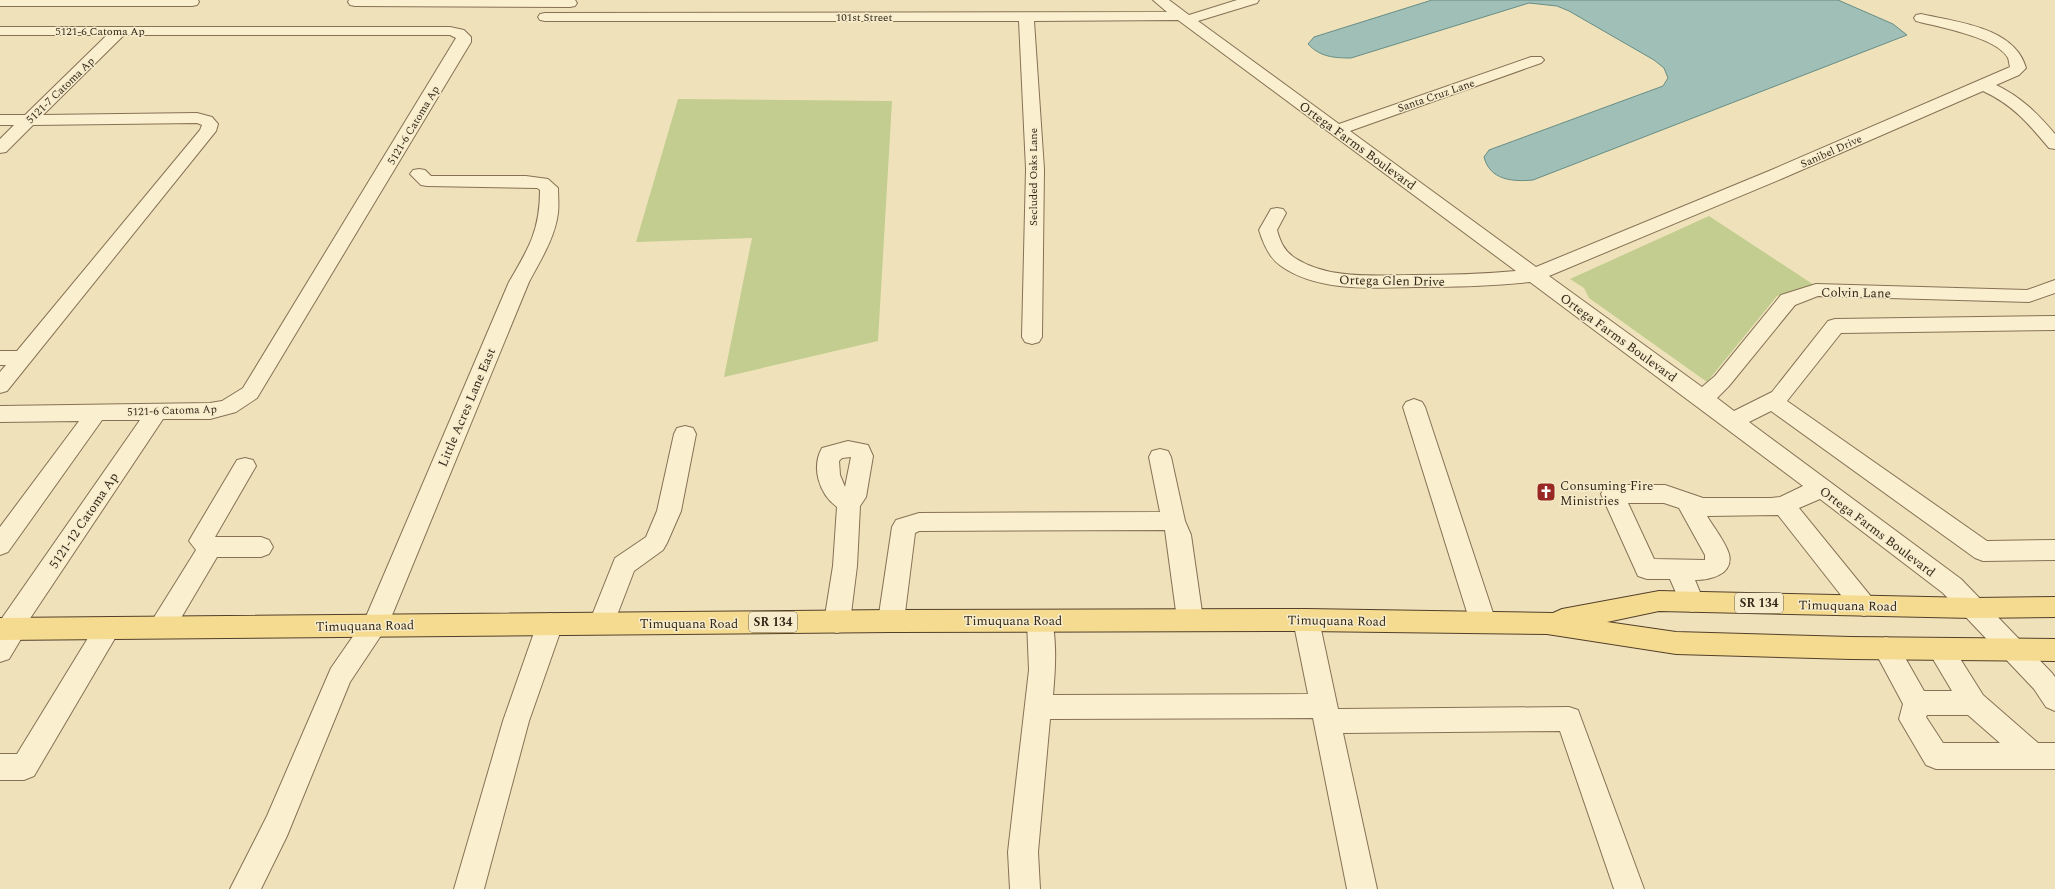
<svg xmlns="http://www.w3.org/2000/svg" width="2055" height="889" font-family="Spectral,serif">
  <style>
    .green { fill: #c2cd8f }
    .water { fill: #9fbfb7; stroke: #678d85 }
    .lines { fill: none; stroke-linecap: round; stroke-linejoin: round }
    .minor-casing { stroke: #867155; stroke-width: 2 }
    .major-casing { stroke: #533f2a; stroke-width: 2 }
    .minor { fill: #faefce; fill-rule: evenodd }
    .major { fill: #f5db90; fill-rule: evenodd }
    .labels { text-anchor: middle; stroke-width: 3; stroke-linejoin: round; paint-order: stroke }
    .far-street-label { font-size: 11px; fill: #34281a; stroke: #f6eccb }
    .shield { fill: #f6eccb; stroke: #6e634f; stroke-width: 1 }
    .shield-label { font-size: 12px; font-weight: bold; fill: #34281a }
    .street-label { font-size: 13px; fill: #34281a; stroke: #f6eccb }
    .poi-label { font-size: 13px; fill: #34281a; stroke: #f6eccb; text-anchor: start }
  </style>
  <rect width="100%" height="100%" fill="#efe2bb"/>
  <!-- green -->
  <g class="green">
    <path d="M678,99L892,101L878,341L724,377L752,238L636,242Z"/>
    <path d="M1709,216L1814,285L1777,296L1707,382L1589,298L1584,288L1570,279Z"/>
  </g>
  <!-- water -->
  <path class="water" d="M1432,0H1838L1893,24L1907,35L1533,180C1512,182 1490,180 1484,157L1489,150L1663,86L1668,78L1664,68L1654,60L1569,11L1557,6L1529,3L1351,58C1334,58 1320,57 1308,44L1314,37Z"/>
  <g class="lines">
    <!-- minor casing -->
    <g class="minor-casing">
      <g id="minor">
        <path d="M0,0H198L199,2L197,5L192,6H0Z"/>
        <path d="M349,0H575L577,3L575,6L570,7L355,6L350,5L348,2Z"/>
        <path d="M1153,0H1169L1189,15L1237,0H1259L1257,3L1198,21L1339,124L1531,57H1541L1544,60L1541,63L1350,131L1536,267L1769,171L2010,67C2009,64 2009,60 2008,58C1997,37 1938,27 1916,21L1914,18L1916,15L1921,14C1956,22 2015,27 2026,68L2019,75L1996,85C2021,97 2037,113 2055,134V149L2049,148C2028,123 2013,105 1983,91L1781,179L1549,276L1702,387L1715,376L1781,295L1816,284L2027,290L2055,280V293L2029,302L1818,296L1795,305L1729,386L1717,398L1734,411L1772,392L1828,321L1835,319L2055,316V330L1841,333L1787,401L1987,541L2055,540V560L1983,561L1975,558L1771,411L1749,422L1961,579L2052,673L2055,677V711L2046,707L2034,689L1943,593L1820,499L1799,508L1873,599L1876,606L1873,613L1864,616L1855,613L1778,515L1707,516C1714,528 1725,541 1729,554C1734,575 1709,580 1695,580L1704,602L1701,609L1692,612L1683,609L1670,579H1647L1638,576L1601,494L1604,488L1612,485H1665L1703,498H1771L1780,497L1803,486L1530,282C1492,286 1453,287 1414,287C1371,288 1318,292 1281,266C1269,258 1263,243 1259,230L1271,209L1277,208L1283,209L1286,213L1277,230C1280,241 1284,251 1295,258C1329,280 1376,275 1414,275C1448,275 1482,274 1516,271L1178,20L1034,21L1044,169L1042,337L1039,342L1032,344L1025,342L1022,337L1026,169L1019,21H545L540,20L538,17L540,14L545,13L1167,12ZM1628,503H1664L1679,508L1705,555V560L1654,559Z"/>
        <path d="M0,27H450L464,30L471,37V42L257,398L236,412L210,419H163L25,626L27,629L9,659L0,662V621L140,420H102L8,552L0,555V527L79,421L0,422V406L210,403L222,401L243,388L456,38L450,35H124L43,115L197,113L212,117L218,124L216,131L7,391L0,393V372L6,365H0V351H17L200,130L202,125L197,123L33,125L6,152L0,153V139L14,125H0V115H25L107,35H0Z"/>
        <path d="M419,169L425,170L431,176H526L548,179L558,188C558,196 559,205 558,213C555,238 540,261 529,282L388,625L350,682L287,836L261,889H230L267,816L331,668L365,619L509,282C529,248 540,230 540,190L537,188L427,186L421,185L410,174L413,170Z"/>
        <path d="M1414,399L1422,402L1425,407L1496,622L1492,630L1483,633L1474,630L1470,622L1403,407L1406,402Z"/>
        <path d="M685,426L693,428L696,434L681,511L667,543L663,550L634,571L611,631L602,634L593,631L589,623L615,558L646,537L657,511L674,434L677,428Z"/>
        <path d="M848,441L868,445L873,456L866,497L860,506L857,566L850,622L846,630L837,633L828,630L824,622L833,566L837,507C819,494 811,467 822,448ZM851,457L845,487L840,475L839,461L842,458Z"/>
        <path d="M1160,449L1168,451L1171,457L1185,521L1191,535L1203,619L1199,626L1190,630L1181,626L1177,619L1165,530L919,531L915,533L904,621L900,629L891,632L882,629L878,621L892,527L896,520L919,513L1160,512L1149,457L1152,451Z"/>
        <path d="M245,458L253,460L256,466L215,537H261L269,540L273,547L269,554L261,557H217L171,635L162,638L153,635L149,627L153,619L196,550L189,541L193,534L237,460Z"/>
        <path d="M1306,609L1315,613L1319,620L1338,709L1569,707L1578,710L1644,889H1614L1560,731L1343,733L1377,889H1347L1313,718L1050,719L1038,852L1040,889H1010L1008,852L1029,670L1027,621L1031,613L1040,610L1049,613C1058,632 1055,674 1053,695L1308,694L1293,620L1297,613Z"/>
        <path d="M550,613L559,616L563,624L529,721L484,889H454L503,721L537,624L541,616Z"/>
        <path d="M108,617L117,620L121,628L34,776L24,780H0V754H17L99,620Z"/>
        <path d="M1886,637L1895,640L1924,691H1952L1927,649L1931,641L1940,638L1949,641L1983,695L2038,743H2055V769H1936L1926,765L1899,719L1903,704L1873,648L1877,640ZM1927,715H1968L2000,743H1943L1926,717Z"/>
      </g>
    </g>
    <!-- major casing -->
    <g class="major-casing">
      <path id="major" d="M1659,591L1973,598L2055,597V617L1973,618L1659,611L1607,622L1676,632L1851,637L2055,639V661L1851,659L1676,654L1547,634L1306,631L891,632L0,640V618L891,610L1306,609L1553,613L1562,609Z"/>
    </g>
    <!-- minor -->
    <use href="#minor" class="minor"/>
    <!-- major -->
    <use href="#major" class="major"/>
  </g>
  <!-- icons -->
  <defs>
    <g id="church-square" transform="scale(1)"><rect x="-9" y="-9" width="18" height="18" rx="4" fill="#972823" stroke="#f6eccb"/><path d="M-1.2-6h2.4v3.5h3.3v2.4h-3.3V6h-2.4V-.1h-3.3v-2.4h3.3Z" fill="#fff"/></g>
  </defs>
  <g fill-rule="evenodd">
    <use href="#church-square" x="1546" y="492"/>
  </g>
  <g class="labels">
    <!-- far-street labels -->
    <g class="far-street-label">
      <text x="864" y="21">101st Street</text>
      <text x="100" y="35">5121-6 Catoma Ap</text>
      <text transform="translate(60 90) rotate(-44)" y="4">5121-7 Catoma Ap</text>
      <text transform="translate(1436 95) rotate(-19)" y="4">Santa Cruz Lane</text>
      <text transform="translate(413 125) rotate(-59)" y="4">5121-6 Catoma Ap</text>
      <text transform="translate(1831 151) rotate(-24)" y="4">Sanibel Drive</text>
      <text transform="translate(1033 177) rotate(-90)" y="4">Secluded Oaks Lane</text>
      <text transform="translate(172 410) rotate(-2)" y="4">5121-6 Catoma Ap</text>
    </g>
    <!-- shield labels -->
    <g class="shield">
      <rect x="1735" y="593" width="48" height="20" rx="3"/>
      <rect x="749" y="612" width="48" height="20" rx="3"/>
    </g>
    <g class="shield-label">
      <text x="1759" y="607">SR 134</text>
      <text x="773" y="626">SR 134</text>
    </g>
    <!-- street labels -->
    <g class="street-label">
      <text transform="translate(1358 145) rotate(36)" y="5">Ortega Farms Boulevard</text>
      <text transform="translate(1392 280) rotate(1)" y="5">Ortega Glen Drive</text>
      <text transform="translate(1856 292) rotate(1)" y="5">Colvin Lane</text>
      <text transform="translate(1619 337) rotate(36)" y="5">Ortega Farms Boulevard</text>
      <text transform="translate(466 407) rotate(-67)" y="5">Little Acres Lane East</text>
      <text transform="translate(83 520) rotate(-56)" y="5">5121-12 Catoma Ap</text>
      <text transform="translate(1878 531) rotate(37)" y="5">Ortega Farms Boulevard</text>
      <text transform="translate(1848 605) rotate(1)" y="5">Timuquana Road</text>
      <text x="1013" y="625">Timuquana Road</text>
      <text transform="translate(1337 620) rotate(1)" y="5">Timuquana Road</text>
      <text x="689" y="628">Timuquana Road</text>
      <text transform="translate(365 625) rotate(-1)" y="5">Timuquana Road</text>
    </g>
    <!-- poi labels -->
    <g class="poi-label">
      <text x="1560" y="490">Consuming Fire<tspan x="1560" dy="15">Ministries</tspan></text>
    </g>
  </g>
</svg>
